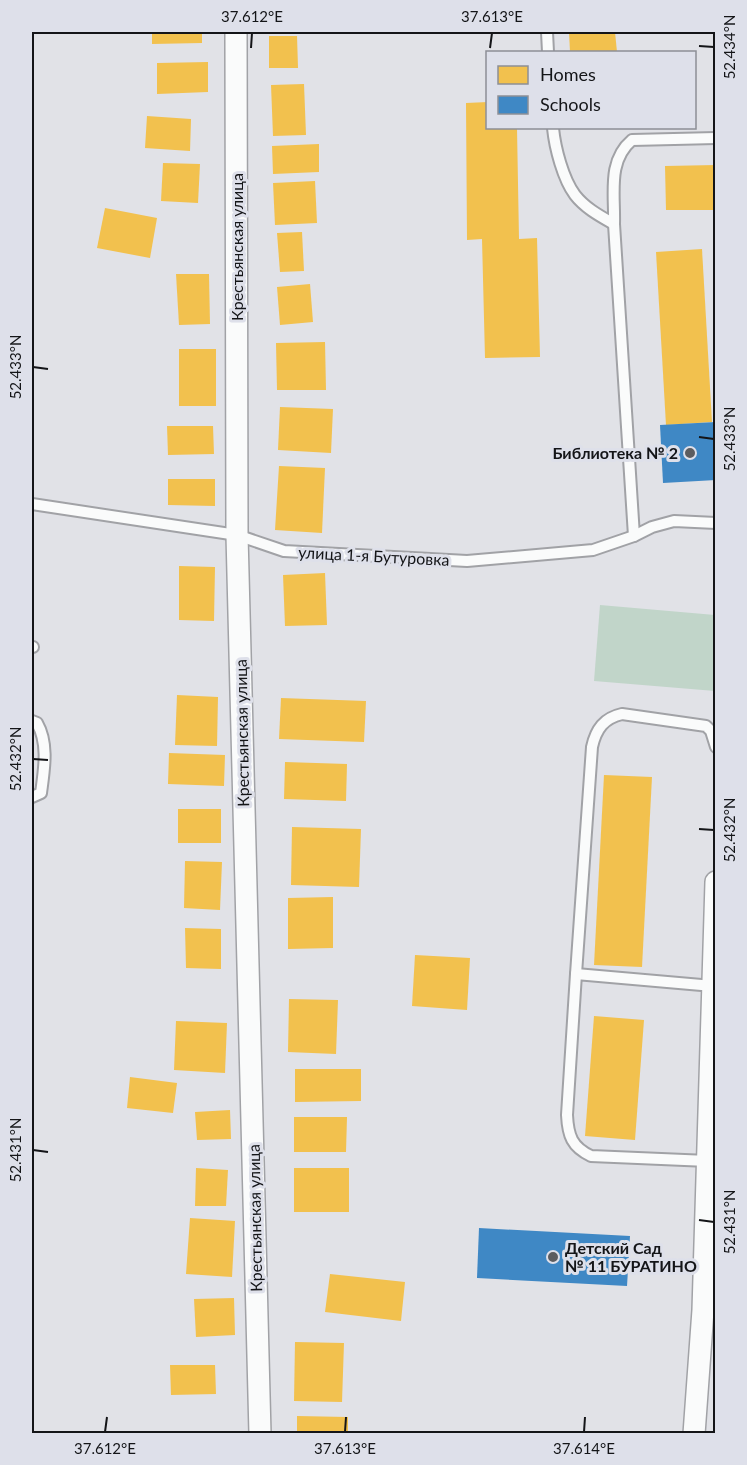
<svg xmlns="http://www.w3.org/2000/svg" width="747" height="1465" font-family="Lato,sans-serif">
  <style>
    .green { fill: #c1d5c9 }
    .homes { fill: #f2c14e }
    .schools { fill: #3f88c5 }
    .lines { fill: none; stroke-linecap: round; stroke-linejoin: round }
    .lane-casing { stroke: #a1a2a6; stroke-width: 14 }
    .street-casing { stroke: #a1a2a6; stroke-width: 24 }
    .lane { stroke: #fafbfb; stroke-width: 10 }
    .street { stroke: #fafbfb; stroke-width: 21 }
    .ticks { fill: none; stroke: #141518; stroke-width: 2 }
    .poi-dot { fill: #5c5d60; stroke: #dee0ea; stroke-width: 2 }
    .labels { text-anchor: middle; stroke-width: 6; stroke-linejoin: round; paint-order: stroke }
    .street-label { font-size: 16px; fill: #141518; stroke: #dee0ea }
    .poi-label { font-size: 16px; font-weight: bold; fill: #141518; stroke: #dee0ea; text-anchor: end }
    .neatline { fill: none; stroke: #141518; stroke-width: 2 }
    .ticks-label { font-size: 15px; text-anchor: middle; fill: #141518 }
  </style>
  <rect width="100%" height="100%" fill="#e1e2e7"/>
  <!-- green -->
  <path class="green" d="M600,605L715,615V691L594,681Z"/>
  <!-- homes -->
  <g class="homes">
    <path d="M152,32H202V43L152,44Z"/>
    <path d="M569,32H615L617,52H570Z"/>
    <path d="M269,36H297L298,68H269Z"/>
    <path d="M208,62V92L157,94V63Z"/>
    <path d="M304,84L306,135L273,136L271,85Z"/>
    <path d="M488,102V128H517L519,239L537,238L540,357L485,358L482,239L467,240L466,103Z"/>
    <path d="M147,116L191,119L190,151L145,148Z"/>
    <path d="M319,144V172L273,174L272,146Z"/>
    <path d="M163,163L200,164L198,203L161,201Z"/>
    <path d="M716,165V210H666L665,166Z"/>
    <path d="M315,181L317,223L275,225L273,183Z"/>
    <path d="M105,208L157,218L150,258L97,248Z"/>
    <path d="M302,232L304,271L280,272L277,233Z"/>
    <path d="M702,249L712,422L666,425L656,252Z"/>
    <path d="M176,274H209L210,324L179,325Z"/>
    <path d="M310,284L313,322L280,325L277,287Z"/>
    <path d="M325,342L326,390H277L276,343Z"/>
    <rect x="179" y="349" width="37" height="57"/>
    <path d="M280,407L333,409L331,453L278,450Z"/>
    <path d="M167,426H213L214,454L168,455Z"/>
    <path d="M279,466L325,468L322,533L275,530Z"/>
    <path d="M168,479H215V506L168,505Z"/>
    <path d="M179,566L215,567L214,621L179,620Z"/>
    <path d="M325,573L327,625L285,626L283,575Z"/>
    <path d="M177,695L218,697L217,746L175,745Z"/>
    <path d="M281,698L366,701L364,742L279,739Z"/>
    <path d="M169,753L225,755L224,786L168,784Z"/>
    <path d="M285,762L347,764L346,801L284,799Z"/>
    <path d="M604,775L652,777L642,967L594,965Z"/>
    <rect x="178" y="809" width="43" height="34"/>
    <path d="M292,827L361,829L359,887L291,885Z"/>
    <path d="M185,861L222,862L220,910L184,908Z"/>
    <path d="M333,897V948L288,949V898Z"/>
    <path d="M185,928L221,929V969L186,968Z"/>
    <path d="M415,955L470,958L467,1010L412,1006Z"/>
    <path d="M289,999L338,1000L336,1054L288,1052Z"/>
    <path d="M594,1016L644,1020L635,1140L585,1136Z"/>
    <path d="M176,1021L227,1023L225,1073L174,1070Z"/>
    <path d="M295,1069H361V1101L295,1102Z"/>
    <path d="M130,1077L177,1083L173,1113L127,1108Z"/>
    <path d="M230,1110L231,1139L197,1140L195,1112Z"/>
    <path d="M294,1117H347L346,1152H294Z"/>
    <path d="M196,1168L228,1170L226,1206H195Z"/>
    <rect x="294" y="1168" width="55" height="44"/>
    <path d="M190,1218L235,1221L232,1277L186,1274Z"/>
    <path d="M330,1274L405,1282L401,1321L325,1312Z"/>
    <path d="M234,1298L235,1335L196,1337L194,1299Z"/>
    <path d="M295,1342L344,1343L342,1402L294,1401Z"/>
    <path d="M170,1365H215L216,1394L171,1395Z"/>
    <path d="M297,1416L348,1417V1434H297Z"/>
  </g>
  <!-- schools -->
  <g class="schools">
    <path d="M716,422V480L663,483L660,425Z"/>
    <path d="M479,1228L630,1236L627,1286L477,1278Z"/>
  </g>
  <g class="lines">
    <!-- lane casing -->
    <g class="lane-casing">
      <g id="lane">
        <path d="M547,32L548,52"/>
        <path d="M553,128C555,148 563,179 575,195C585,208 600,216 614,224"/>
        <path d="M32,504L237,535L284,551L467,561L593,550L634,536L652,527L674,521L716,523"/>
        <path d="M634,536L614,224C615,194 607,161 632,140L716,138"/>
        <path d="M32,647H33"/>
        <path d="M32,721L37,723C49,744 44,770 41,793L32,797"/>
        <path d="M576,974L592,747C596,729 604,718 622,714L706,726L711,731L716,747"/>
        <path d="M708,1161L591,1156C572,1147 568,1136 567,1115L576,974L713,986"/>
      </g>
    </g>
    <!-- street casing -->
    <g class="street-casing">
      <g id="street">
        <path d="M236,32L237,535L260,1434"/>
        <path d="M694,1434L703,1310L716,882"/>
      </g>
    </g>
    <!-- lane -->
    <use href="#lane" class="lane"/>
    <!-- street -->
    <use href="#street" class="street"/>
  </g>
  <!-- ticks -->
  <path class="ticks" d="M699,46L714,47M251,48L252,33M490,48L492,33M33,367L48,369M699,437L714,439M33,759L48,760M699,829L714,830M33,1150L48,1152M699,1220L714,1222M105,1432L107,1417M345,1432L346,1417M584,1432L585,1417"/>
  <!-- markers -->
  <g class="poi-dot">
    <circle cx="690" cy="453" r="6"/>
    <circle cx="553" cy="1257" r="6"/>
  </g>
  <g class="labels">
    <!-- street labels -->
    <g class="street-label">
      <text transform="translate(237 247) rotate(-90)" y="6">Крестьянская улица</text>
      <text transform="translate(374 556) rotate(3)" y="6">улица 1-я Бутуровка</text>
      <text transform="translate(242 733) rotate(-91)" y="6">Крестьянская улица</text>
      <text transform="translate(255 1218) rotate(-91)" y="6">Крестьянская улица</text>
    </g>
    <!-- poi labels -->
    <g class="poi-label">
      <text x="678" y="459">Библиотека № 2</text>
      <text x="565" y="1254" text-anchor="start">Детский Сад<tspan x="565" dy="18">№ 11 БУРАТИНО</tspan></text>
    </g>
  </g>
  <!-- border -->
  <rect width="747" height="1465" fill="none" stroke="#dee0ea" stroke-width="66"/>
  <!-- legend -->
  <rect x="486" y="51" width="210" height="78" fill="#dee0ea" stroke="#8d8f96" stroke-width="1.5"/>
  <rect x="498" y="66" width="30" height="18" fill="#f2c14e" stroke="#8d8f96" stroke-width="1.5"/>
  <text x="540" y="81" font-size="18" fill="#141518">Homes</text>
  <rect x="498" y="96" width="30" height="18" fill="#3f88c5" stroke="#8d8f96" stroke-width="1.5"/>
  <text x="540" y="111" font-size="18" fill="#141518">Schools</text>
  <rect x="33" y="33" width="681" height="1399" class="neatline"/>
  <g class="ticks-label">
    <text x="252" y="22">37.612°E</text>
    <text x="492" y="22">37.613°E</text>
    <text transform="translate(730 47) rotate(-90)" y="5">52.434°N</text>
    <text transform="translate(16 367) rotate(-90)" y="5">52.433°N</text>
    <text transform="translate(730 439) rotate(-90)" y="5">52.433°N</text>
    <text transform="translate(16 759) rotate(-90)" y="5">52.432°N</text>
    <text transform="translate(730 830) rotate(-90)" y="5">52.432°N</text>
    <text transform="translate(16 1150) rotate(-90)" y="5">52.431°N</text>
    <text transform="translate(730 1222) rotate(-90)" y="5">52.431°N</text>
    <text x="105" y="1454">37.612°E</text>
    <text x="345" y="1454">37.613°E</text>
    <text x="584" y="1454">37.614°E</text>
  </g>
</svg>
